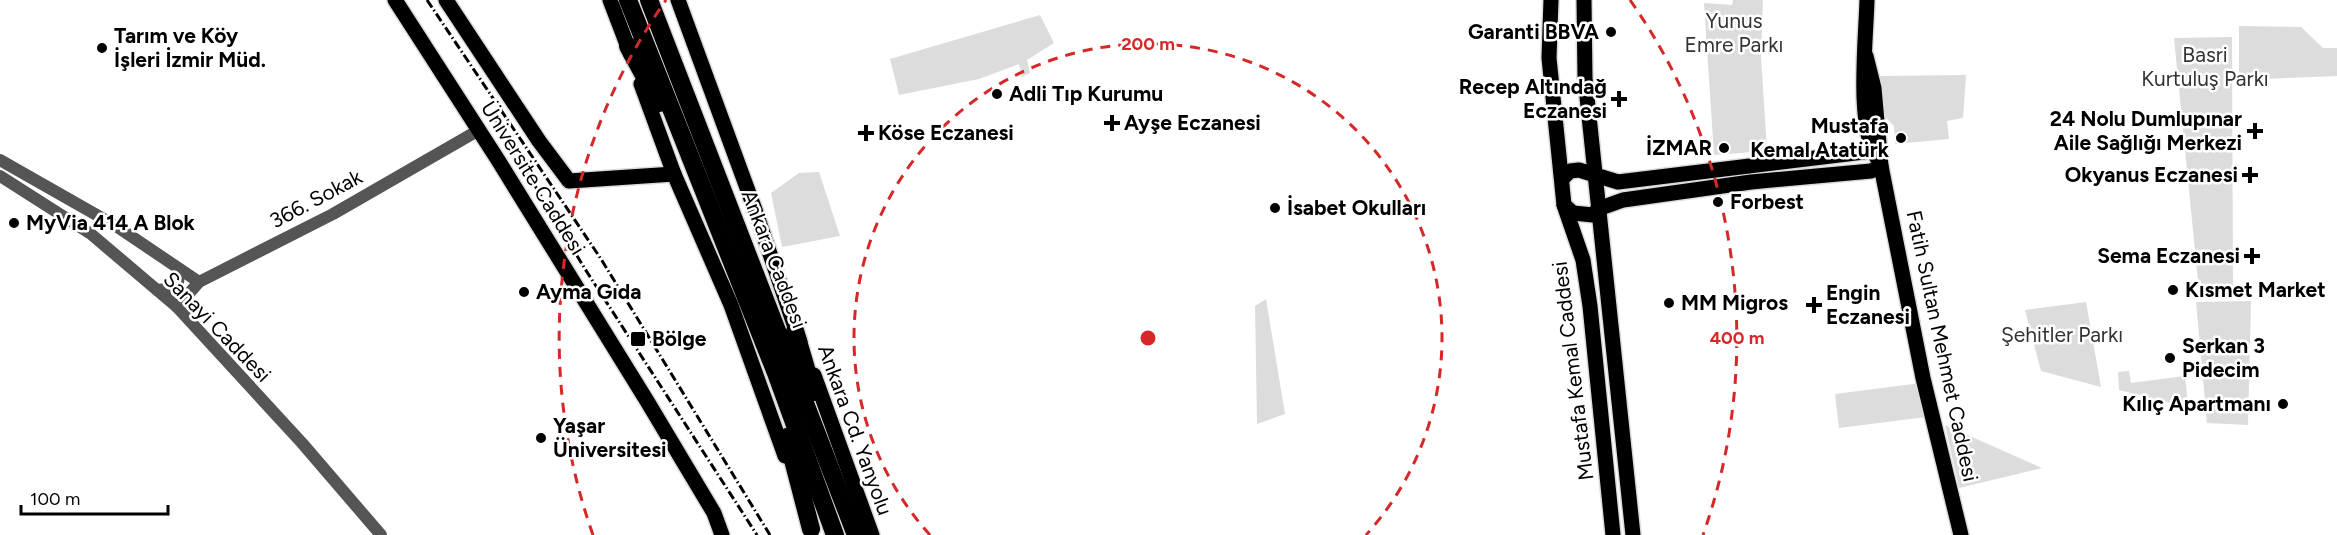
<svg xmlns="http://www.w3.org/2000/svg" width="2337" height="535" font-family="Figtree,sans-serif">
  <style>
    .green { fill: #dcdcdc }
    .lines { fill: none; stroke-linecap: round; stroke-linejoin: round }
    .major-casing { stroke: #dbdbdb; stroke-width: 18 }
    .highway-casing { stroke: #dbdbdb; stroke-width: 21 }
    .minor { stroke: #555; stroke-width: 12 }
    .major { stroke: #000; stroke-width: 15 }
    .highway { stroke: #000; stroke-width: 18 }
    .rail { stroke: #000; stroke-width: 3; stroke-dasharray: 9 3 1.5 3; stroke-linecap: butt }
    .ring { fill: none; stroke: #d62828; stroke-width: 3; stroke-dasharray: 10 8 }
    .poi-dot { fill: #000; stroke: #fff; stroke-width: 2 }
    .labels { text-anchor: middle; stroke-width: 5; stroke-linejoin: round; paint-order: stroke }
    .park-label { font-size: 21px; fill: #333; stroke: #fff }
    .poi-label { font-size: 21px; font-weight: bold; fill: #000; stroke: #fff; text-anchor: start }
    .street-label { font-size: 21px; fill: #000; stroke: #fff }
    .centre { fill: #d62828; stroke: #fff; stroke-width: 3 }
    .ring-label { font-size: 18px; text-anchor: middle; font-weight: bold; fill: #d62828; stroke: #fff; stroke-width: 5; stroke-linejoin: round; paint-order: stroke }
  </style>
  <rect width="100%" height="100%" fill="#fff"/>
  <!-- green -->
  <g class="green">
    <path d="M1733,0H1763L1761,56L1767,151L1714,155L1704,3L1732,5Z"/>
    <path d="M1040,15L1054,43L1027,60L1030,73L1022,77L1019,64L979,79L899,95L890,59Z"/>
    <path d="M2239,26L2301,27L2323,48H2337V76L2239,80Z"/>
    <path d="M2232,37L2233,291H2199L2174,38Z"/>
    <path d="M1966,75L1963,118L1947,121L1949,139L1895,144L1894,126L1883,115L1880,76Z"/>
    <path d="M819,172L840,236L782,247L771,193L799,173Z"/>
    <path d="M1266,299L1285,414L1257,424L1255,306Z"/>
    <path d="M2251,301L2248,425L2207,423L2196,302Z"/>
    <path d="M2086,302L2101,387L2041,371L2025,310Z"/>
    <path d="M2129,371L2131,383L2185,376L2188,405L2186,407L2119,390L2118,372Z"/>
    <path d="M1921,383L1926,417L1839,428L1835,394Z"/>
    <path d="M1945,425L2042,468L1959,488Z"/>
  </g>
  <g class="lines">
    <!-- major casing -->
    <g class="major-casing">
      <g id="major">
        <path d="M395,0L498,160L647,401L714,513L722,535"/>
        <path d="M446,0L539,141L569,181L674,174"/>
        <path d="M610,0L631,55"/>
        <path d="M678,0L754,207L800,342"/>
        <path d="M1551,0L1549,58L1564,205L1583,260L1590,306L1613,535"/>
        <path d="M1584,0L1585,78L1633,535"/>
        <path d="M1867,0C1866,39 1856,126 1877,158"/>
        <path d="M1866,56L1874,88L1881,166L1923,378L1961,535"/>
        <path d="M641,84L674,174L731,305L785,456"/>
        <path d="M1562,179L1570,171L1579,170L1618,182L1872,151"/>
        <path d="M1564,205L1573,213L1593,215L1598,209L1623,200L1751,182L1871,171L1881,166"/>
        <path d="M814,375L872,535"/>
      </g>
    </g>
    <!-- highway casing -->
    <g class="highway-casing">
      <g id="highway">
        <path d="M628,0L776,373L835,535"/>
        <path d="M649,0L856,535"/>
        <path d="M628,46L659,103"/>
        <path d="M795,331L813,392"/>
        <path d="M787,437L811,529"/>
      </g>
    </g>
    <!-- minor -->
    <g class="minor">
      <path d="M0,160L116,226L199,282"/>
      <path d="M0,176L91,234L177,307L302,443L381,535"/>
      <path d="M157,290L168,289L178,284L179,269"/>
      <path d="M177,307L199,282L333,214L479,130"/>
    </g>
    <!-- major -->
    <use href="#major" class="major"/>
    <!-- highway -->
    <use href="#highway" class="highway"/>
    <!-- rail -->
    <g class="rail">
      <path d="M427,0L601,259L770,535"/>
      <path d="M492,114L585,269L757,535"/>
    </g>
  </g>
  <!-- distance rings -->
  <g class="ring">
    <path d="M930 535A294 294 0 1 1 1366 535"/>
    <path d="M593 535A589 589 0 0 1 666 0M1630 0A589 589 0 0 1 1703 535"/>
  </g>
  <!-- markers -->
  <g class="poi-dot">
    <circle cx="1611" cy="32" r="6"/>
    <circle cx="102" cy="48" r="6"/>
    <circle cx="997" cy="94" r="6"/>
    <path d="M1616 90h6v6h6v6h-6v6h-6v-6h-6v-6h6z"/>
    <path d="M1109 114h6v6h6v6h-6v6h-6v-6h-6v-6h6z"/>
    <path d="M2252 122h6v6h6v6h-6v6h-6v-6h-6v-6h6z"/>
    <path d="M863 124h6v6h6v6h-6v6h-6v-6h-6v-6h6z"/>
    <circle cx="1901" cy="138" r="6"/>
    <circle cx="1724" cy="148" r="6"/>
    <path d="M2247 166h6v6h6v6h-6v6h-6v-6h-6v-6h6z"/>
    <circle cx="1718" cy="202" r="6"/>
    <circle cx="1275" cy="208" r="6"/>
    <circle cx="14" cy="223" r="6"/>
    <path d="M2249 247h6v6h6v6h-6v6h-6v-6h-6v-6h6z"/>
    <circle cx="2173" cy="290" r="6"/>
    <circle cx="524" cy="292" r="6"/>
    <circle cx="1669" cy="303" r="6"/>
    <path d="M1811 296h6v6h6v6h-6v6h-6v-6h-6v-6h6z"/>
    <rect x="630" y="331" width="16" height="16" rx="3"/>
    <circle cx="2170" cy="358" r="6"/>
    <circle cx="2283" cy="404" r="6"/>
    <circle cx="541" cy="438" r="6"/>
  </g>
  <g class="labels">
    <!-- park labels -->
    <g class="park-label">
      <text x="1734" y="28">Yunus<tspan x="1734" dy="24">Emre Parkı</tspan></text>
      <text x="2205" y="62">Basri<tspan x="2205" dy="24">Kurtuluş Parkı</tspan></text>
      <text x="2062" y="342">Şehitler Parkı</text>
    </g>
    <!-- poi labels -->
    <g class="poi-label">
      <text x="1599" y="39" text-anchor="end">Garanti BBVA</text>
      <text x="114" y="43">Tarım ve Köy<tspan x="114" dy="24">İşleri İzmir Müd.</tspan></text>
      <text x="1607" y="94" text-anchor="end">Recep Altındağ<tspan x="1607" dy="24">Eczanesi</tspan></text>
      <text x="1009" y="101">Adli Tıp Kurumu</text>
      <text x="2242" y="126" text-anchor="end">24 Nolu Dumlupınar<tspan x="2242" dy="24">Aile Sağlığı Merkezi</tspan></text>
      <text x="1124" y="130">Ayşe Eczanesi</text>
      <text x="1889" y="133" text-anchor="end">Mustafa<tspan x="1889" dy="24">Kemal Atatürk</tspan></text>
      <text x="878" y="140">Köse Eczanesi</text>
      <text x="1712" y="155" text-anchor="end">İZMAR</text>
      <text x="2238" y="182" text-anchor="end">Okyanus Eczanesi</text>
      <text x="1730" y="209">Forbest</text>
      <text x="1287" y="215">İsabet Okulları</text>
      <text x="26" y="230">MyVia 414 A Blok</text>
      <text x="2240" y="263" text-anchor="end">Sema Eczanesi</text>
      <text x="2185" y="297">Kısmet Market</text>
      <text x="536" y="299">Ayma Gıda</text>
      <text x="1826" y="300">Engin<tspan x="1826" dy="24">Eczanesi</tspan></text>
      <text x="1681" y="310">MM Migros</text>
      <text x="652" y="346">Bölge</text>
      <text x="2182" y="353">Serkan 3<tspan x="2182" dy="24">Pidecim</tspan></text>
      <text x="2271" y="411" text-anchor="end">Kılıç Apartmanı</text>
      <text x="553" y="433">Yaşar<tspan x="553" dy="24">Üniversitesi</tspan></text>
    </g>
    <!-- street labels -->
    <g class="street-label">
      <text transform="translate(533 178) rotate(58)" y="7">Üniversite Caddesi</text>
      <text transform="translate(316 199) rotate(-28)" y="7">366. Sokak</text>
      <text transform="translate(774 259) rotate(69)" y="7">Ankara Caddesi</text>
      <text transform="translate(217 327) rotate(46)" y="7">Sanayi Caddesi</text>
      <text transform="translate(1942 346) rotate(78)" y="7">Fatih Sultan Mehmet Caddesi</text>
      <text transform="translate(1573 371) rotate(-97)" y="7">Mustafa Kemal Caddesi</text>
      <text transform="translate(855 430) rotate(70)" y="7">Ankara Cd. Yanyolu</text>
    </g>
  </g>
  <circle cx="1148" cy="338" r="9" class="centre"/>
  <g class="ring-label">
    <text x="1148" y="50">200 m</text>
    <text x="1737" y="344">400 m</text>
  </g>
  <!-- scale -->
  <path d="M21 505v9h147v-9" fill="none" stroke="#000000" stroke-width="3"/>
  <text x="30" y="505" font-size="18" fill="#000000" stroke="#ffffff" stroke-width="4.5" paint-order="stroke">100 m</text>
</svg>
